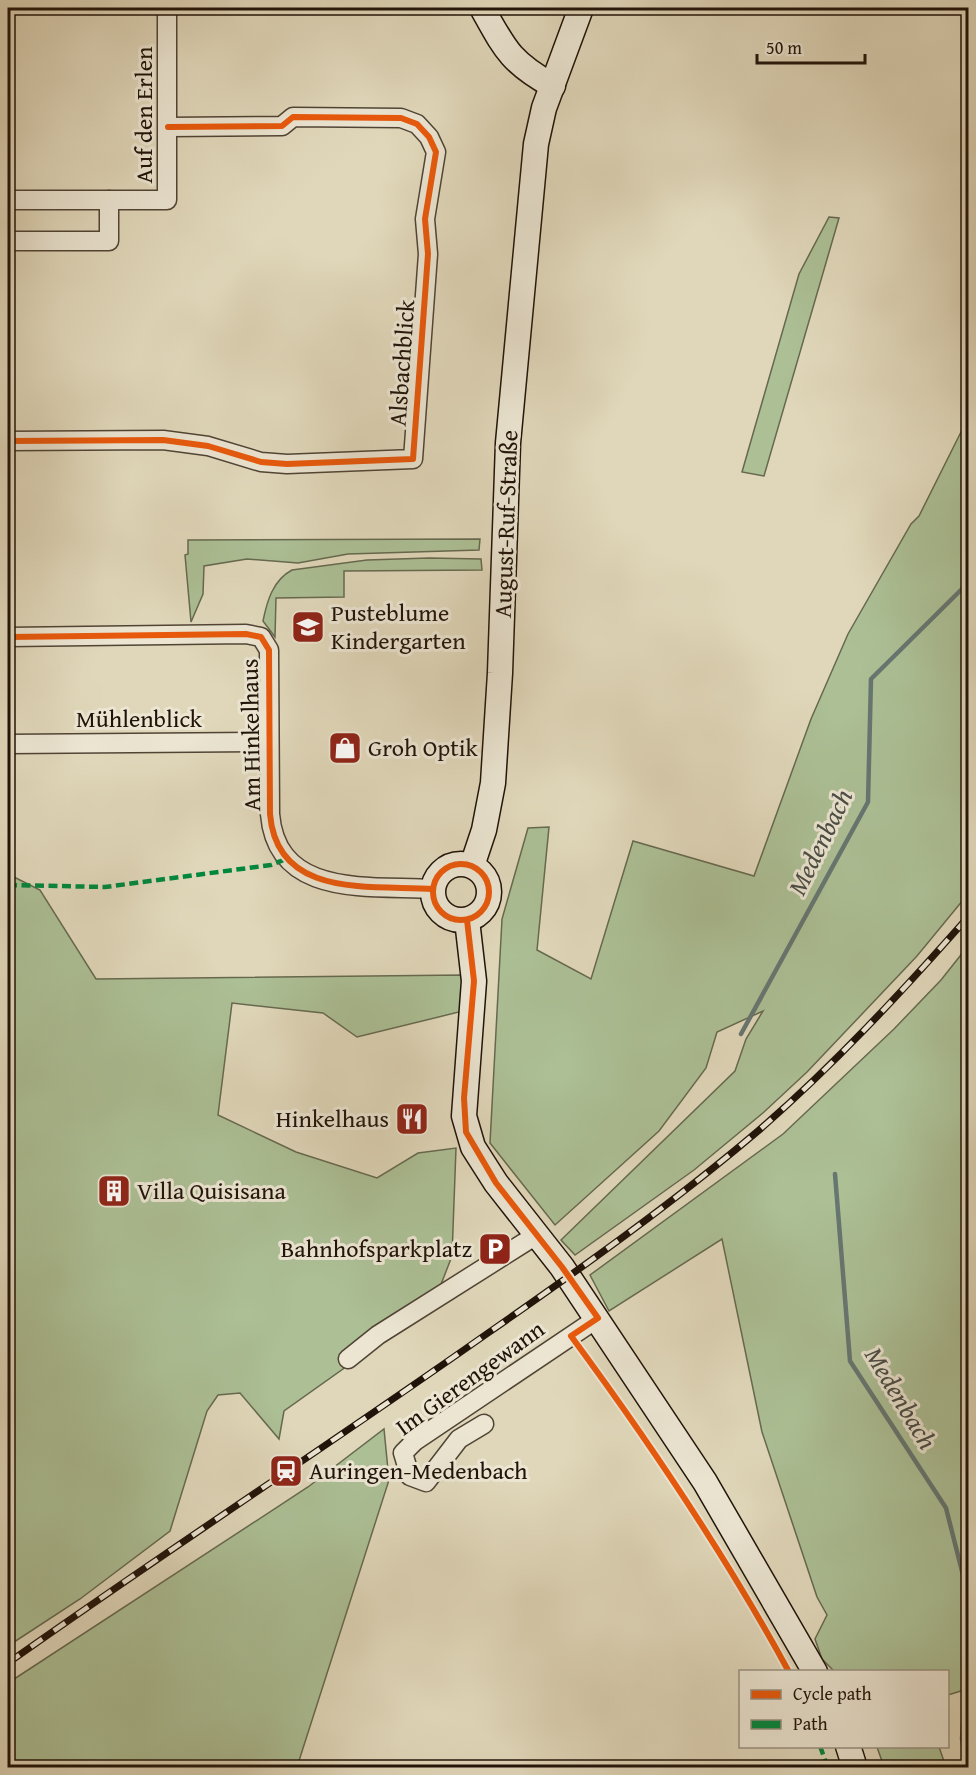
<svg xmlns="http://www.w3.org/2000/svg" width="976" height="1775" font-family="'Gentium Book Plus',serif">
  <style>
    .green { fill: #acbf95; stroke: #66694f; stroke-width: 1.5 }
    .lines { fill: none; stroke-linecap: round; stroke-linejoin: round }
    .stream { stroke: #667671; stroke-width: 4.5 }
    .street-casing { stroke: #504435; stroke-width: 21 }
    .secondary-casing { stroke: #201309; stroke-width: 27 }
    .street { stroke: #ebe5d2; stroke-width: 18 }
    .secondary { stroke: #ebe5d2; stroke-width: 24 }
    .rail-casing { stroke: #201309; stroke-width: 7 }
    .rail { stroke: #ebe5d2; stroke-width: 4.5; stroke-dasharray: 14; stroke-linecap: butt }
    .quiet { stroke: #00873e; stroke-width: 4.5; stroke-dasharray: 9 4.5; stroke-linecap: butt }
    .cycleway-casing { stroke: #ebe5d2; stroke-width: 10 }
    .cycleway { stroke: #e8590c; stroke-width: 6 }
    .labels { text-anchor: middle; stroke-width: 6; stroke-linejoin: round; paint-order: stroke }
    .street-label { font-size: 24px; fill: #201309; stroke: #ebe5d2 }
    .poi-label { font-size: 24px; fill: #201309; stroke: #ebe5d2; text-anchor: start }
    .water-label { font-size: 26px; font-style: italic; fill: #494d46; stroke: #ebe5d2 }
  </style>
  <rect width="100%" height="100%" fill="#e0d7ba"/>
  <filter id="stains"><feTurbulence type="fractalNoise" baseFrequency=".00333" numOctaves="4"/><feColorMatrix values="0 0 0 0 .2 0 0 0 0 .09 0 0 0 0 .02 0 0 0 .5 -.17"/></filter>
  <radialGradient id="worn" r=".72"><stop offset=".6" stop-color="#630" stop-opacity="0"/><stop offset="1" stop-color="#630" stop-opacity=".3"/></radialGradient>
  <!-- green -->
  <g class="green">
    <path d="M829,217L839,218L764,476L742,472L799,274Z"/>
    <path d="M968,418V894L917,956L807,1072L764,1112L694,1170L575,1255L561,1240L735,1071L746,1039L763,1011L717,1032L706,1068L659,1131L555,1225L490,1143L502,919L528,828L549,827L537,950L591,979L633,841L754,876L811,719L848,634L911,524L919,516Z"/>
    <path d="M480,539L479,550L348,554L298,563L247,559L204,566L203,594L191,622L185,555L188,554V540Z"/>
    <path d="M429,558L481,559L482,570L344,571V597L276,598L275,637L263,621C267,601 273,580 292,570L367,560Z"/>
    <path d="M8,874L40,890L96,979L463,975V1011L357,1037L323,1013L232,1003L218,1115L296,1152L377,1178L418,1153L456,1148L452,1256L433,1305L284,1411L279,1439L240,1393L218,1395L207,1411L170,1531L80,1599L8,1646Z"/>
    <path d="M968,946V1767L962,1768L964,1690L948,1695V1672L834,1671L822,1659L815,1639L827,1615L817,1597L762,1432L722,1239L609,1311L590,1275L783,1134L894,1029L941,980Z"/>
    <path d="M384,1429L389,1480L297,1767H8V1683L308,1487Z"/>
    <path d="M877,1747H939L946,1767H884Z"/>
  </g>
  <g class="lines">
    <!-- stream -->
    <g class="stream">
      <path d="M741,1034L868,802L871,679L968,583"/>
      <path d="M835,1174L850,1361L946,1508L968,1595"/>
      <path d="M967,1768L962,1739L968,1639"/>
    </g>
    <!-- street casing -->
    <g class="street-casing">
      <g id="street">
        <path d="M8,200H167V8"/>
        <path d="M8,241H109V200"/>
        <path d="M8,441L163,440L208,446L261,462L287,464L413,459L428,254L425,219L436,152L429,137L417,124L401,118L293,117L282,126L168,127"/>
        <path d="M8,637L246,634L261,637L269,650L270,814C277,899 370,885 433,889"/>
        <path d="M8,744L269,742"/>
        <path d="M348,1359L378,1335L538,1234"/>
        <path d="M484,1424L459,1439L426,1482L410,1476L403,1453L415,1441L598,1318"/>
      </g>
    </g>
    <!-- secondary casing -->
    <g class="secondary-casing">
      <g id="secondary">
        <path d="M482,8C505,49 510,62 553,86"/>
        <circle cx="461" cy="892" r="28"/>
        <path d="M472,866L484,830L493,783L500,673L508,443L536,144L544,108L581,8"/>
        <path d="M467,920L474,981L464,1116L473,1147L496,1183L562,1267L705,1482L815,1672"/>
        <path d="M848,1746L855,1768"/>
      </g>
    </g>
    <!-- street -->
    <use href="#street" class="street"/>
    <!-- secondary -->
    <use href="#secondary" class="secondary"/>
    <!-- rail casing -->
    <g class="rail-casing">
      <path id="rail" d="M8,1663C166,1551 329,1445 488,1333C580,1269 672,1204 758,1131C834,1065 902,992 968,917"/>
    </g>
    <!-- rail -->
    <use href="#rail" class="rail"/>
    <!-- quiet -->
    <g class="quiet">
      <path d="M8,885L105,887L271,865L286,859"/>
      <path d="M820,1746L828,1768"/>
    </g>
    <!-- cycleway casing -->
    <g class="cycleway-casing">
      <g id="cycleway">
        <path d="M8,441L163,440L208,446L261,462L287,464L413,459L428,254L425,219L436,152L429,137L417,124L401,118L293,117L282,126L168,127"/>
        <path d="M8,637L246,634L261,637L269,650L270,814C277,899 370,885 433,889"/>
        <circle cx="461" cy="892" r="28"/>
        <path d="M467,920L474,981L464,1098L466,1132L496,1183L562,1267L598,1318L571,1336C650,1443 725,1554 789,1672"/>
      </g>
    </g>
    <!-- cycleway -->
    <use href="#cycleway" class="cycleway"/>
  </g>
  <!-- icons -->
  <defs>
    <g id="school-square" transform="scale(1.725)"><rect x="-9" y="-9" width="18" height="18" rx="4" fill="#8f2418" stroke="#ebe5d2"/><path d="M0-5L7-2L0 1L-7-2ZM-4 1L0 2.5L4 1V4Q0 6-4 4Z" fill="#fff"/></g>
    <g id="shop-square" transform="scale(1.725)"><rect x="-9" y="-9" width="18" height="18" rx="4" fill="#8f2418" stroke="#ebe5d2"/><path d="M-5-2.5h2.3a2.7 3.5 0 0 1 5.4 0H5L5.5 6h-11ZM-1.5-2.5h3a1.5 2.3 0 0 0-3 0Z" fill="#fff"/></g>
    <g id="restaurant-square" transform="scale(1.725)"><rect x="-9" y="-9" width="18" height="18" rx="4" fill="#8f2418" stroke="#ebe5d2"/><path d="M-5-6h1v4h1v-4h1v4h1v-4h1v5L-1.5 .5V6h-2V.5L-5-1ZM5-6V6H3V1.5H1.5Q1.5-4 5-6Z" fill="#fff"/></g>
    <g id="building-square" transform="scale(1.725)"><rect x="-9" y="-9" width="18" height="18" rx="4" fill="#8f2418" stroke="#ebe5d2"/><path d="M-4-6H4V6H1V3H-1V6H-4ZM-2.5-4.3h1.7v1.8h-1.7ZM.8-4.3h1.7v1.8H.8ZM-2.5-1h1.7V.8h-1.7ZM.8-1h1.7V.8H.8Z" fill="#fff"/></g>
    <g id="parking-square" transform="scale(1.725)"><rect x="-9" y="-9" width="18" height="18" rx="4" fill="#8f2418" stroke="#ebe5d2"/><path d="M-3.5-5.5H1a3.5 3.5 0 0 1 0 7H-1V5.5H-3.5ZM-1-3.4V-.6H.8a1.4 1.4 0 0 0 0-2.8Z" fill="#fff"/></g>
    <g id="station-square" transform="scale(1.725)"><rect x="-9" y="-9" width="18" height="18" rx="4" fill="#8f2418" stroke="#ebe5d2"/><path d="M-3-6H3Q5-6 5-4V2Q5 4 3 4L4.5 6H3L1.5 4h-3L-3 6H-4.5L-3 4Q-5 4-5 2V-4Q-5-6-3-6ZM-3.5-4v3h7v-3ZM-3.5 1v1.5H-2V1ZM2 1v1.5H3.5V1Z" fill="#fff"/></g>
  </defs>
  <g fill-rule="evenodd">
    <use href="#school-square" x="308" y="627"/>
    <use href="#shop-square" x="345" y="748"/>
    <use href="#restaurant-square" x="412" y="1119"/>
    <use href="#building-square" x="114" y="1191"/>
    <use href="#parking-square" x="495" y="1249"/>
    <use href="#station-square" x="286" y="1471"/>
  </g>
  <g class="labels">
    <!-- street labels -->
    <g class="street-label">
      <text transform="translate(144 115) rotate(-90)" y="8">Auf den Erlen</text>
      <text transform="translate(402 363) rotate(-86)" y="8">Alsbachblick</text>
      <text transform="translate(506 524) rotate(-88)" y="8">August-Ruf-Straße</text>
      <text x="139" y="727">Mühlenblick</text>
      <text transform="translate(251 735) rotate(-91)" y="8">Am Hinkelhaus</text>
      <text transform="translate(470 1378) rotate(-36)" y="8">Im Gierengewann</text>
    </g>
    <!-- poi labels -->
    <g class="poi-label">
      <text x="331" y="621">Pusteblume<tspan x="331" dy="28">Kindergarten</tspan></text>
      <text x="368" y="756">Groh Optik</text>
      <text x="389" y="1127" text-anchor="end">Hinkelhaus</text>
      <text x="137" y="1199">Villa Quisisana</text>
      <text x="472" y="1257" text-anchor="end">Bahnhofsparkplatz</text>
      <text x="309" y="1479">Auringen-Medenbach</text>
    </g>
    <!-- water labels -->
    <g class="water-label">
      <text transform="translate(820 842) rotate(-64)" y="9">Medenbach</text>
      <text transform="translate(901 1398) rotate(59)" y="9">Medenbach</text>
    </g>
  </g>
  <!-- margin -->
  <rect width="976" height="1775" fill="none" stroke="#e0d7ba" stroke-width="30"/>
  <rect x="9" y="9" width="958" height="1757" fill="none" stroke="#201309" stroke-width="3"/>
  <rect x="15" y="15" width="946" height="1745" fill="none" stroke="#201309" stroke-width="1.5"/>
  <!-- legend -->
  <rect x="739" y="1670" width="210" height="78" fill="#ebe5d2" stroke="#9a9182" stroke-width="1.5"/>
  <rect x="751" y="1690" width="30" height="9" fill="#e8590c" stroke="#9a9182" stroke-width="1.5"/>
  <text x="793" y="1700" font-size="18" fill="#201309">Cycle path</text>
  <rect x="751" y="1720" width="30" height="9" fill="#00873e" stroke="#9a9182" stroke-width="1.5"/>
  <text x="793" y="1730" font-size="18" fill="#201309">Path</text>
  <!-- scale -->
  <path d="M757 54v9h108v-9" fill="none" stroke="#201309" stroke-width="3"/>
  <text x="766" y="54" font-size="18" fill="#201309" stroke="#ebe5d2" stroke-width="4.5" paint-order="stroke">50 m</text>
  <rect width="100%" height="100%" filter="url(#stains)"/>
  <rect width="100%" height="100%" fill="url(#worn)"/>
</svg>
